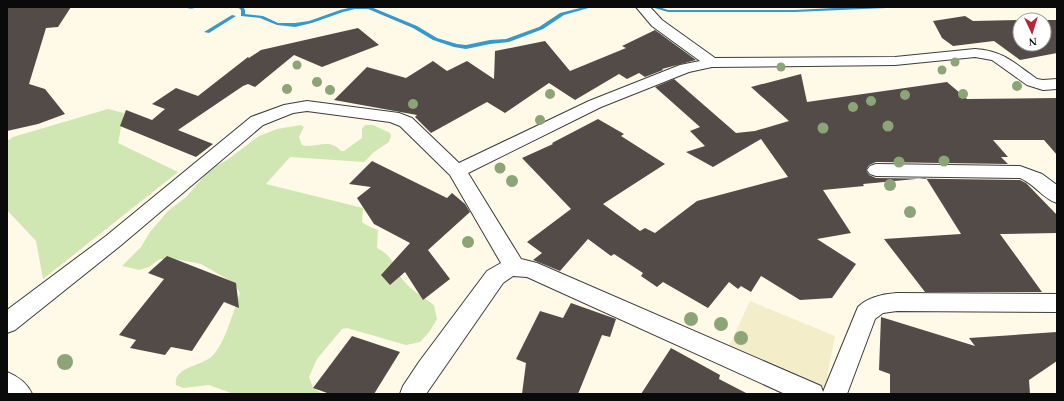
<svg xmlns="http://www.w3.org/2000/svg" width="1064" height="401" font-family="'Times New Roman',serif">
  <style>
    .farmland { fill: #f3edc9 }
    .green { fill: #d1e7b3 }
    .lines { fill: none; stroke-linecap: round; stroke-linejoin: round }
    .stream { fill: #3798ca; fill-rule: evenodd }
    .building { fill: #524b47 }
    .street-casing { stroke: #3d3d3d; stroke-width: 2 }
    .street { fill: #fff; fill-rule: evenodd }
    .tree { fill: #8da478 }
  </style>
  <rect width="100%" height="100%" fill="#fff9e8"/>
  <!-- farmland -->
  <path class="farmland" d="M750,301L835,336L825,388L729,346Z"/>
  <!-- green -->
  <g class="green">
    <path d="M108,109L124,113L118,143L178,172L43,279L36,241L7,210V141L13,137Z"/>
    <path d="M301,125L304,127L299,137L302,145C317,149 328,137 341,151H344L362,138V129L365,125H373L390,133L391,136L389,142L374,152L364,162L290,157L266,184L363,208L362,222L368,226L378,230L377,248C396,258 392,267 404,281C411,290 424,298 434,305L437,319L430,331L420,342L406,345L347,328L342,329L317,359L309,377L313,388L323,394H234L209,385L183,388L176,385C173,368 199,366 210,358C225,346 233,311 240,293L234,283L201,264L174,259H160L149,267L139,270L122,266L141,247L150,232L168,211L186,197L207,173L214,167L227,160L259,136L277,129Z"/>
  </g>
  <g class="lines">
    <!-- stream -->
    <g class="stream">
      <path d="M187,7H195C194,9 188,9 187,7Z"/>
      <path d="M238,7H243L245,10V14L263,16L278,23H295L309,21L340,10L353,7H371L417,26L437,38L457,44L466,45L490,40L506,39L539,27L560,13L584,7H592L564,15L543,29L509,42L490,44L466,49L454,47L433,40L413,28L368,9H355L343,12L312,23L295,27L277,25L260,18L241,16V10Z"/>
      <path d="M651,7H659L668,10H795L853,7H888L886,8L795,12H668Z"/>
      <path d="M232,15L236,16L209,33L204,32Z"/>
    </g>
  </g>
  <!-- building -->
  <g class="building">
    <path d="M7,7H71L58,27L46,28L29,84L45,89L65,114L38,124L7,131Z"/>
    <path d="M965,16L973,21L1020,20V44H1044V20H1057V53L1020,60L994,41L953,46L942,38L933,21Z"/>
    <path d="M358,28L379,45L322,67L294,55L255,87L248,84L243,86L178,130L213,144L196,157L120,126L126,110L152,120L165,109L152,104L176,88L198,96L248,57L249,58L261,50Z"/>
    <path d="M655,30L696,60L662,69L663,70L645,77L639,73L627,79L619,74L575,100L549,83L505,113L487,102L431,133L415,117L417,115L334,100L367,67L406,78L433,61L447,71L467,61L494,79L495,51L545,41L570,71L626,48L622,46Z"/>
    <path d="M801,74L807,102L947,82L967,99L1057,98V155L1044,140H993L1008,157H1001L1008,164L876,162L869,165L866,170L869,175L876,178L1020,180L1026,183L1057,215V233L1000,234L1042,292H925L884,239L961,234L926,178L863,184L864,186L823,190L851,233L817,239L856,264L832,298L800,300L761,276L751,292L741,286L738,289L729,282L708,308L663,282L657,287L641,276L643,273L614,254L611,256L588,239L560,271L533,260L542,253L527,242L571,209L522,158L553,144L552,143L598,119L624,134L621,136L665,164L603,204L640,231L645,228L655,233L697,201L788,177L761,139L713,167L686,152L705,146L690,131L700,127L655,87L674,79L736,133L755,131L789,121L751,87Z"/>
    <path d="M372,161L447,198L452,193L465,204L470,212L428,250L450,279L423,300L405,272L390,285L381,275L410,243L374,224L357,198L371,187L349,184Z"/>
    <path d="M167,256L236,283L239,308L224,302L192,351L171,347L165,355L130,348L136,340L119,335L164,279L148,273Z"/>
    <path d="M571,303L616,319L610,337L602,335L578,394H522L526,363L516,359L540,311L563,318Z"/>
    <path d="M881,317L975,346L969,338L1057,332V361L1029,380L1030,394H890V374L879,370Z"/>
    <path d="M352,336L400,352L374,394H330L313,388Z"/>
    <path d="M671,348L720,375L719,379L748,394H641Z"/>
  </g>
  <g class="lines">
    <!-- street casing -->
    <g class="street-casing">
      <g id="street">
        <path d="M636,7H650L662,20L715,58L895,57L975,49C1004,51 1014,63 1037,79L1043,80L1057,79V89L1043,90L1027,85L992,60L975,57L895,65L712,67L689,72L601,107L468,173L521,259L537,263L821,386L823,392L858,307C868,297 883,294 897,293L1057,294V312L897,311L883,313L875,319L847,394H785L527,277L513,276L503,283L426,394H400L403,386L419,362L487,271L501,263L450,175L400,126L390,122L307,111L293,113L263,125L120,246L15,330L7,333V310L106,236L251,117L284,105L307,101L399,113L412,118L459,163L589,101L680,65L700,61L652,26Z"/>
        <path d="M876,164L1020,166L1042,174L1057,185V203C1043,199 1035,184 1020,178L876,176L870,174L867,170L870,166Z"/>
        <path d="M7,372C19,377 27,383 32,394H7Z"/>
      </g>
    </g>
    <!-- street -->
    <use href="#street" class="street"/>
  </g>
  <!-- trees -->
  <g class="tree">
    <circle cx="955" cy="62" r="4.5"/>
    <circle cx="297" cy="65" r="4.5"/>
    <circle cx="781" cy="67" r="4.5"/>
    <circle cx="942" cy="70" r="4.5"/>
    <circle cx="317" cy="82" r="5"/>
    <circle cx="1017" cy="86" r="5"/>
    <circle cx="287" cy="89" r="5"/>
    <circle cx="330" cy="90" r="5"/>
    <circle cx="550" cy="94" r="5"/>
    <circle cx="963" cy="94" r="5"/>
    <circle cx="905" cy="95" r="5"/>
    <circle cx="871" cy="101" r="5"/>
    <circle cx="413" cy="104" r="5"/>
    <circle cx="853" cy="107" r="5"/>
    <circle cx="540" cy="120" r="5"/>
    <circle cx="888" cy="126" r="5.5"/>
    <circle cx="823" cy="128" r="5.5"/>
    <circle cx="944" cy="161" r="5.5"/>
    <circle cx="899" cy="162" r="5.5"/>
    <circle cx="500" cy="168" r="5.5"/>
    <circle cx="512" cy="181" r="6"/>
    <circle cx="890" cy="185" r="6"/>
    <circle cx="910" cy="212" r="6"/>
    <circle cx="468" cy="242" r="6"/>
    <circle cx="691" cy="319" r="7"/>
    <circle cx="721" cy="324" r="7"/>
    <circle cx="741" cy="338" r="7"/>
    <circle cx="65" cy="362" r="8"/>
  </g>
  <!-- border -->
  <rect width="1064" height="401" fill="none" stroke="#0a0a0a" stroke-width="16"/>
  <!-- north arrow -->
  <g transform="translate(1032 32) rotate(176)"><circle r="19" fill="#ffffff" stroke="#9d9d9d"/>
  <path d="M0-3L7 15L0 10L-7 15Z" fill="#b62636"/>
  <text y="-6" font-size="11" font-weight="bold" text-anchor="middle" fill="#0a0a0a">N</text>
  </g>
</svg>
